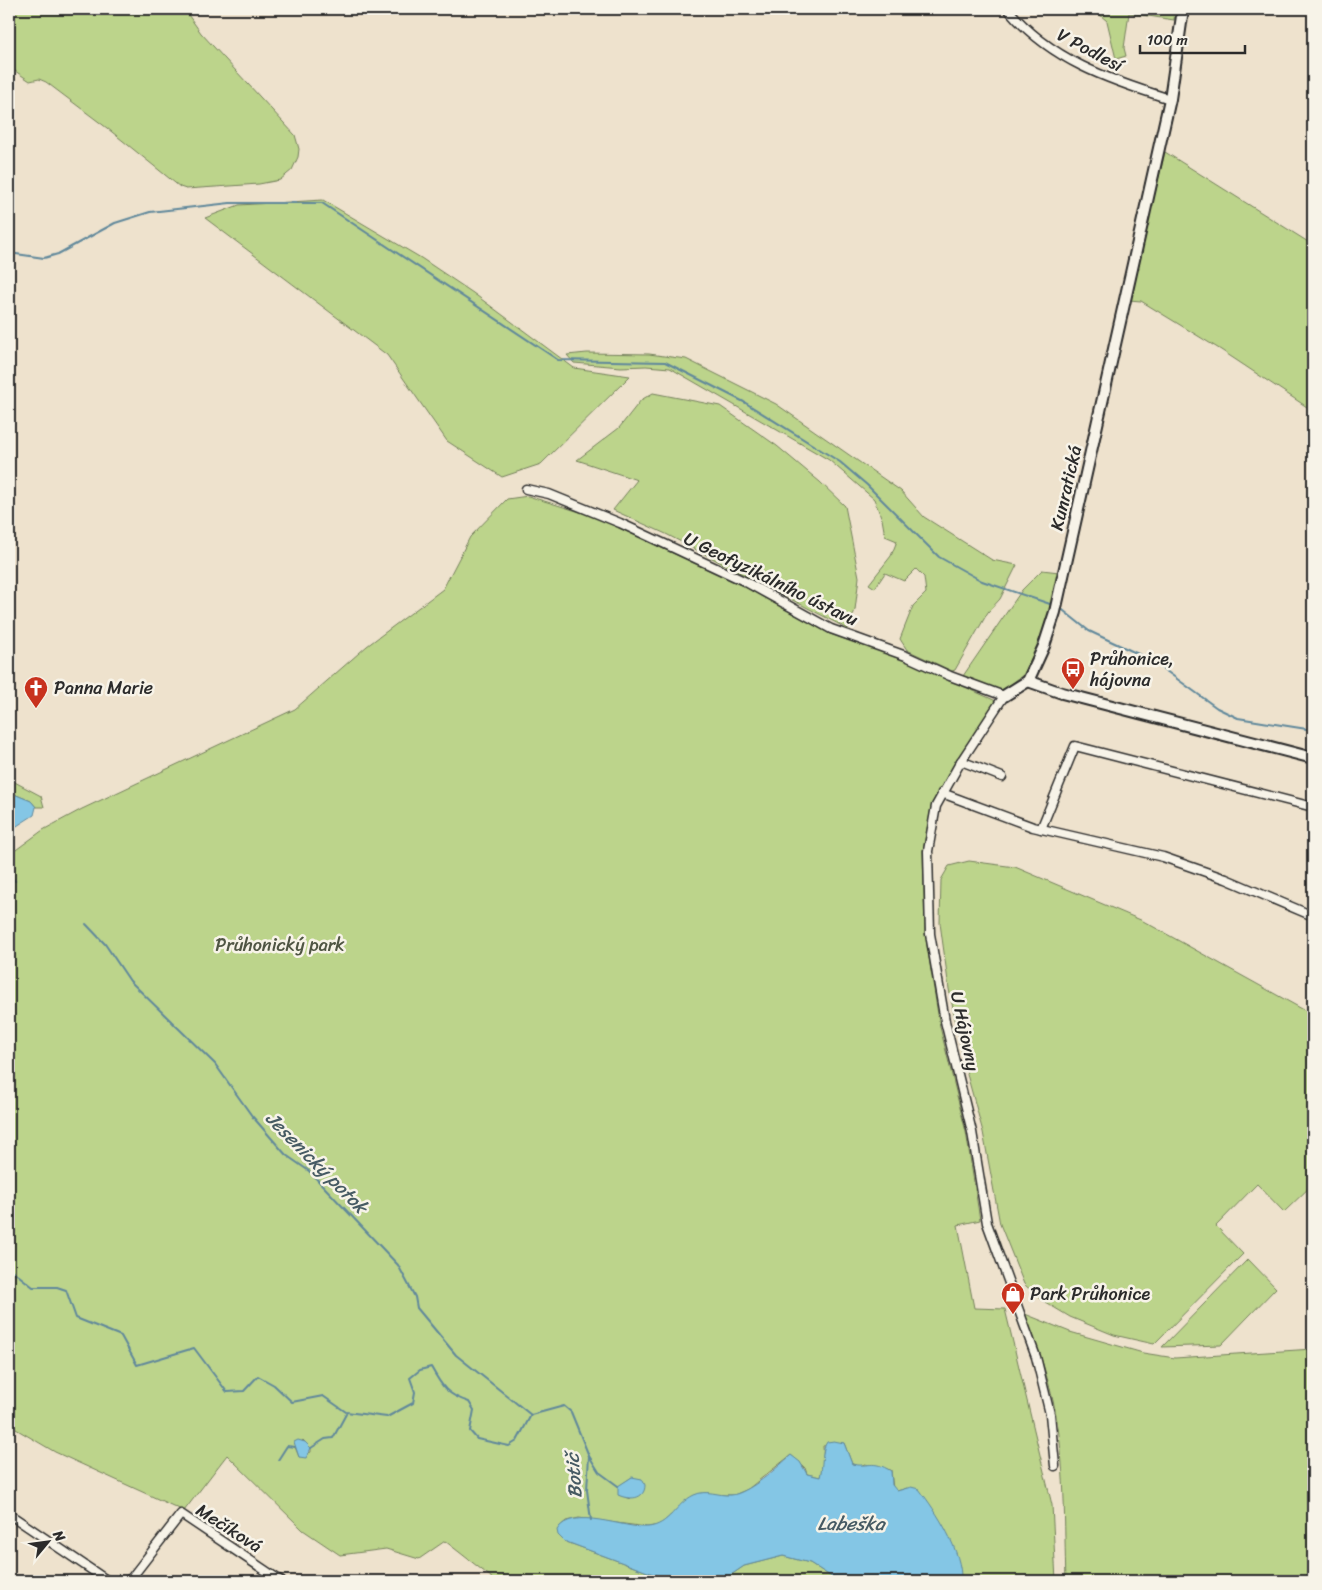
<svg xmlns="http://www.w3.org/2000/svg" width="1322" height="1590" font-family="Sriracha,sans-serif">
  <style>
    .green { fill: #bcd48b; stroke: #74805b; fill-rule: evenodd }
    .water { fill: #84c6e5; stroke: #60889b }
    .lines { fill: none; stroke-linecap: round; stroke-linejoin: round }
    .stream { stroke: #60889b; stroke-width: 2 }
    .minor-casing { stroke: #2b2b2b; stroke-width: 11 }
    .tertiary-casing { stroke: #2b2b2b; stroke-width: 14 }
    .minor { stroke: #f7f3e8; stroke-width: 8 }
    .tertiary { stroke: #f7f3e8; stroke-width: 10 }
    .labels { text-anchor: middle; stroke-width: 5; stroke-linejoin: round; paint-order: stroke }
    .street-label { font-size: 18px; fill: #2b2b2b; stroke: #f7f3e8 }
    .poi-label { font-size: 18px; fill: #2b2b2b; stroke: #f7f3e8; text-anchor: start }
    .park-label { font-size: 18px; fill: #4f5543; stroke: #f7f3e8 }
    .water-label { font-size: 19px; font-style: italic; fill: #465a63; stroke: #f7f3e8 }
  </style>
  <rect width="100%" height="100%" fill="#eee2cd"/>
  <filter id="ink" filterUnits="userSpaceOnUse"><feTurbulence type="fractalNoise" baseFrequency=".02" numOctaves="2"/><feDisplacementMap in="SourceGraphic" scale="10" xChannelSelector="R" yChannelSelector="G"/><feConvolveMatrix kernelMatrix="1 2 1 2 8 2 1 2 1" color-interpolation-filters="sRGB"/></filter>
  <g filter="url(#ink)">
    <!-- green -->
    <g class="green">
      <path d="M9,9H184L201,33L295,135L299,149L298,157L292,170L280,180L259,184L186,189L180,187L107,128L46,82L39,79L30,81L9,67Z"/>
      <path d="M1093,9H1175L1174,20L1129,13L1124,48L1126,56L1116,59L1107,21Z"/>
      <path d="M1165,152L1313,245V411L1221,350L1141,301L1129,300Z"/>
      <path d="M323,200L421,258L473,293L574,368L630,376L541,464L502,477L447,441L387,355L205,218L239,205Z"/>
      <path d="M587,353L649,354L686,359L776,404L901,491L924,517L992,560L1017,565L1000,599L988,612L955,670L952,671L907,650L900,639L913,606L926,593L924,577L916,569L904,581L885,573L875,588L869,584L891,556L897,541L885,536L882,519L874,499L829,460L670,368L646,366L621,367L574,363L567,355Z"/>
      <path d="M653,393L720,406L777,446L820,482L845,506L859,577L855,610L848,629L666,534L613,510L637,480L577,460L619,428L641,400Z"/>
      <path d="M528,496L596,517L745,587L830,634L905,660L996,701L958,757L932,803L923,850L925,933L940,1027L966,1132L980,1220L958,1225L974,1308L1005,1309L1052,1505L1056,1581H961L954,1550L944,1527L907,1488L897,1491L893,1489L891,1470L865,1464L860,1466L852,1464L844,1443L823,1446L824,1462L820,1477L807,1474L805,1468L791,1455L748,1489L734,1495H722L671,1515L660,1525L647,1527L579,1518L566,1521L559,1527L564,1541L672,1581H492L491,1577L445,1541L419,1559L386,1549L340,1555L303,1530L227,1455L184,1511L55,1452L9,1425V855L43,830L82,809L295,709L367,646L443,589L470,537L507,499ZM303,1440L311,1448V1452L299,1457L295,1447ZM632,1477L630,1499L619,1495V1486Z"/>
      <path d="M1042,570L1059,572L1048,621L1024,674L1001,692L963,676L1022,590Z"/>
      <path d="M9,779L41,796L44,807H36L31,801L9,792Z"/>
      <path d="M969,861L1015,867L1143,921L1313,1015V1184L1284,1212L1257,1184L1216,1226L1243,1254L1154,1344L1114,1335L1070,1317L1040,1299L1024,1284L1000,1224L983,1132L965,1067L949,989L940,923L941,880L949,866Z"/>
      <path d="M1248,1259L1276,1288L1221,1345L1162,1347Z"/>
      <path d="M1025,1314L1070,1332L1143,1353L1175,1358L1313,1349V1581H1066C1064,1524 1066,1462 1054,1405C1047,1374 1037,1344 1025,1314Z"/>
      <path d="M783,1556L810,1563L838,1581H722L744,1566Z"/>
    </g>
    <!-- water -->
    <g class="water">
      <path d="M9,792L31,801L36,807L34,815L9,831Z"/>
      <path d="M298,1440L305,1442L311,1448L306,1458L299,1457L294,1442Z"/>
      <path d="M834,1441L844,1443L852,1464C869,1468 872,1459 891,1471L892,1485L897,1491L911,1487L919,1489C936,1511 963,1552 961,1581H838L810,1563L783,1556L744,1566L722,1581H672L564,1541L558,1535L557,1530C572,1505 624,1529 648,1527C670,1525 675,1504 694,1495C707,1489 718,1496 731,1495C748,1494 778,1467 791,1455L800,1462L807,1474L820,1477C823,1467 821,1450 827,1442Z"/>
      <path d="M632,1477L642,1479L645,1485C645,1500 629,1500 618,1495V1486Z"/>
    </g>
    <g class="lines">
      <!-- stream -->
      <g class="stream">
        <path d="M9,253L44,258L58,254L115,223L150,212L230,203H322L558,360L665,362L744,402L840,462L867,485L939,557L982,581L1053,605"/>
        <path d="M1059,607L1089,631L1151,660L1217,708L1238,718L1313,730"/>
        <path d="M9,873L15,881"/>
        <path d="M86,924L105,944L130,981L215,1064L252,1116L286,1155L309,1171L398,1265L415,1297L417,1308L456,1355L531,1415"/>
        <path d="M9,1268L33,1287H57L66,1290L76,1318L121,1336L137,1365L194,1348L227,1392L244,1391L258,1376L274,1385L292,1402L323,1396L346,1412L387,1417L413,1403L415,1392L410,1378L420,1370L431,1367C442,1387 447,1395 469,1402L474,1410L470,1431L477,1439L509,1446L517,1441L531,1415L564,1406L571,1412L589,1456L587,1490L591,1520"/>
        <path d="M311,1448L325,1439L333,1438L346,1414"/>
        <path d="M589,1456L599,1472L618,1486"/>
        <path d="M278,1460L287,1446L295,1447"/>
      </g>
      <!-- minor casing -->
      <g class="minor-casing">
        <g id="minor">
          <path d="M1008,9C1050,60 1109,80 1170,99"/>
          <path d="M526,489L549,494L620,523L744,581L831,629L906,656L950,676L1004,696L960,763L936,806L928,851L930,934L945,1021L972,1132L987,1223L1036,1357L1050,1414L1055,1466"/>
          <path d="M961,761L1002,777"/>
          <path d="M942,793L1033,827L1163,857L1226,879L1313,916"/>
          <path d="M1041,829L1075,746L1313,807"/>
          <path d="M9,1514L108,1581"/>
          <path d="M129,1581L181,1514L281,1581"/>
        </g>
      </g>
      <!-- tertiary casing -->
      <g class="tertiary-casing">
        <g id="tertiary">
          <path d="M1028,681L1062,693L1313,758"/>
          <path d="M1004,696L1028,681L1044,646L1055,612L1170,99L1183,9"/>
        </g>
      </g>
      <!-- minor -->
      <use href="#minor" class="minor"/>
      <!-- tertiary -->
      <use href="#tertiary" class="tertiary"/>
    </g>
  </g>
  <!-- icons -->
  <defs>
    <g id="bus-pin" transform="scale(1.25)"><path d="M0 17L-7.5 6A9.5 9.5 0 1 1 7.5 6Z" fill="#c8321e" stroke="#f7f3e8"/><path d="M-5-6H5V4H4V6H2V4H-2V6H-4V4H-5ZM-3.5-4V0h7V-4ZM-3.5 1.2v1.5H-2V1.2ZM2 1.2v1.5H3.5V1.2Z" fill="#fff"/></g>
    <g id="church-pin" transform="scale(1.25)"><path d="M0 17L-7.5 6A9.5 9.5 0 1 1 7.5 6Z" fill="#c8321e" stroke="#f7f3e8"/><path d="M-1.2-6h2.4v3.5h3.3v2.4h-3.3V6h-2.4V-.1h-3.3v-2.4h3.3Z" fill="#fff"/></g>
    <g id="shop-pin" transform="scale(1.25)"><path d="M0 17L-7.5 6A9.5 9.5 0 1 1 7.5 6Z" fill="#c8321e" stroke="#f7f3e8"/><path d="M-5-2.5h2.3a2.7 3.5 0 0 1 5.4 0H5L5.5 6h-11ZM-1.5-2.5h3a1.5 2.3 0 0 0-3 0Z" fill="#fff"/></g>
  </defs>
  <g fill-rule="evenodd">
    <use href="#bus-pin" x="1073" y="669"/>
    <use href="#church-pin" x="36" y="688"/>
    <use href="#shop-pin" x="1013" y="1294"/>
  </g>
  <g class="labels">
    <!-- street labels -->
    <g class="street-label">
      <text transform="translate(1090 50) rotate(28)" y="6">V Podlesí</text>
      <text transform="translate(1066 488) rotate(-77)" y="6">Kunratická</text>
      <text transform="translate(771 579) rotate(26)" y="6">U Geofyzikálního ústavu</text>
      <text transform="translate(965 1031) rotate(78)" y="6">U Hájovny</text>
      <text transform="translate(229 1528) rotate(33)" y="6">Mečíková</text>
    </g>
    <!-- poi labels -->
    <g class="poi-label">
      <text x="1090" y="665">Průhonice,<tspan x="1090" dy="21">hájovna</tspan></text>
      <text x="54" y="694">Panna Marie</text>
      <text x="1030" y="1300">Park Průhonice</text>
    </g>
    <!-- park labels -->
    <g class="park-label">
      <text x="280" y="951">Průhonický park</text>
    </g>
    <!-- water labels -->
    <g class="water-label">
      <text transform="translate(317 1162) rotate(45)" y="7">Jesenický potok</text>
      <text transform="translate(573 1476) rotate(-94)" y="7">Botič</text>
      <text x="851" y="1530">Labeška</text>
    </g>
  </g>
  <!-- margin -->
  <rect width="1322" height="1590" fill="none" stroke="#f7f3e8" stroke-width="30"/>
  <rect x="15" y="15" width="1292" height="1560" fill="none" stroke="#2b2b2b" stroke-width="2" filter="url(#ink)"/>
  <!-- north arrow -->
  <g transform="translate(48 1542) rotate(61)" stroke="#f7f3e8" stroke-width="4" paint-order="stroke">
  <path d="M0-4L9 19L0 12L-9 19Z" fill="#2b2b2b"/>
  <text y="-8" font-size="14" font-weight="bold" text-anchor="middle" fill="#2b2b2b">N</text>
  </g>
  <!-- scale -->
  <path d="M1140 45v8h105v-8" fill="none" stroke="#2b2b2b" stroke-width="2.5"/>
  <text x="1147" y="45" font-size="15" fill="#2b2b2b" stroke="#f7f3e8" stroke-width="4" paint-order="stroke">100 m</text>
</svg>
